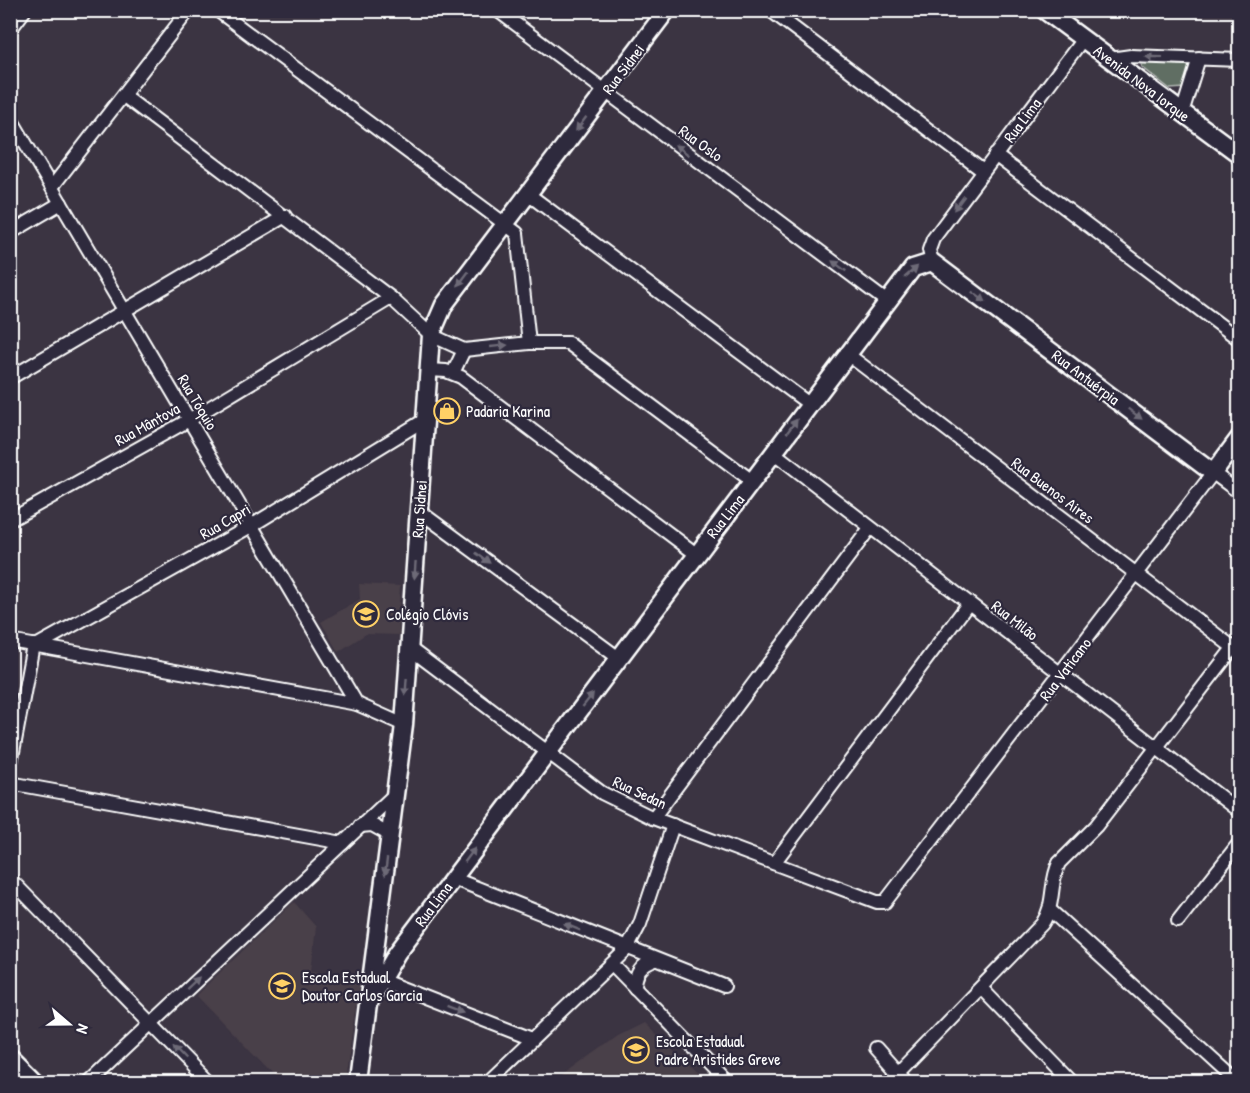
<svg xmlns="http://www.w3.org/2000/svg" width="1250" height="1093" font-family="'Patrick Hand',sans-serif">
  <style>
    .built { fill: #493f48 }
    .green { fill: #606e63; stroke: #b0b6b1; stroke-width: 1.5 }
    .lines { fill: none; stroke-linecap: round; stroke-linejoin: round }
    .minor-casing { stroke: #fff; stroke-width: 16 }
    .tertiary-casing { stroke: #fff; stroke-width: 20 }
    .secondary-casing { stroke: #fff; stroke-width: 21 }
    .minor { stroke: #2f2a3d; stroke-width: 12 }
    .tertiary { stroke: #2f2a3d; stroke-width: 15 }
    .secondary { stroke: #2f2a3d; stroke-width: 16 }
    .oneway { fill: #6d6a77 }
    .labels { text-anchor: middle; stroke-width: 4.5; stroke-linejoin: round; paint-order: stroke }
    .street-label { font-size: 16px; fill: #fff; stroke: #2f2a3d }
    .poi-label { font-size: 16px; fill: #fff; stroke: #2f2a3d; text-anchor: start }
  </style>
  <rect width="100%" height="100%" fill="#3b3442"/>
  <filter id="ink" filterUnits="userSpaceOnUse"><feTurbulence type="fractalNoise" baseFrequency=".0167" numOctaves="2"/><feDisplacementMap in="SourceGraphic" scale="12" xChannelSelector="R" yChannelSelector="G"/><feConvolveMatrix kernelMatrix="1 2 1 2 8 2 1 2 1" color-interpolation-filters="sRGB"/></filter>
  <g filter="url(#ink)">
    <!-- built -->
    <g class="built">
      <path d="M359,584L400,586L398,621L400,635L366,634L338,652L321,622L360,599Z"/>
      <path d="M294,902L316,927L311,971L360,977L345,1082H280L196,995Z"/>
      <path d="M644,1023L706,1082H554L618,1036Z"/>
    </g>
    <!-- green -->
    <path class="green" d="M1145,62L1187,65L1190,69L1185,88L1170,89L1142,67L1141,63Z"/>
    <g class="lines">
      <!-- minor casing -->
      <g class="minor-casing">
        <g id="minor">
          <path d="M217,10L517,233L529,343"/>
          <path d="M497,10L886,301"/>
          <path d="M770,10L983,171"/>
          <path d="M10,30L25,10"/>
          <path d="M1110,59L1131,56L1240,60"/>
          <path d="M124,96L391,298L431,335L464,350L529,343H568L752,481"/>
          <path d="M1182,113L1199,58"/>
          <path d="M10,117L357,704"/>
          <path d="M995,155L1240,340"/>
          <path d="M52,187L189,10"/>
          <path d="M528,194L809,404"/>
          <path d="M10,233L61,203"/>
          <path d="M932,262L929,250L933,239L1083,39"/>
          <path d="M846,353L1239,652"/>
          <path d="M429,370L446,371L461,377L696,554"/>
          <path d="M453,373L464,350"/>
          <path d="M10,378L285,216"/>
          <path d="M773,452L1240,812"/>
          <path d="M419,511L620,659"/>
          <path d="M10,520L189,420L391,298"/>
          <path d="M10,641L357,704L404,725"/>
          <path d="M36,646L251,526L426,419"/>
          <path d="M409,648L602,793L653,818L877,902H885L1213,473L1240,493"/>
          <path d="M10,768L33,645"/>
          <path d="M10,783L343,843"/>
          <path d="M653,818L870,528"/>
          <path d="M360,826L372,825L390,835"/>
          <path d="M774,863L968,604"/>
          <path d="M452,878L724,986"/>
          <path d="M10,879L208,1082"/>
          <path d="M1051,911L1238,1082"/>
          <path d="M1178,921L1240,842"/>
          <path d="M612,964L727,1082"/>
          <path d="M381,980L532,1039"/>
          <path d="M635,988C635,973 641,965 655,960"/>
          <path d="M981,988L1072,1082"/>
          <path d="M876,1048L906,1082"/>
          <path d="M89,1082L395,794"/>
          <path d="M488,1082L627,949L640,924L673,825"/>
          <path d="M889,1082L1042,924C1056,903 1049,884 1059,863L1096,826L1234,647"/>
        </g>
      </g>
      <!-- tertiary casing -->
      <g class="tertiary-casing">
        <path id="tertiary" d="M10,1056L36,1082"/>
      </g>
      <!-- secondary casing -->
      <g class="secondary-casing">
        <g id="secondary">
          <path d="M1044,10L1240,155"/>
          <path d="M368,1003L397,953L913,268L932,262L1213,473L1240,437"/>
          <path d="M358,1082L404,725L431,335L444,305L667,10"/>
        </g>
      </g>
      <!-- minor -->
      <use href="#minor" class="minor"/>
      <!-- tertiary -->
      <use href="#tertiary" class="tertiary"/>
      <!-- secondary -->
      <use href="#secondary" class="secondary"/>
    </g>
    <!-- one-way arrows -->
    <defs><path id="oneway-solid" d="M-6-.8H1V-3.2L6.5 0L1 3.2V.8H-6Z" transform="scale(1.5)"/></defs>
    <g class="oneway">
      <use href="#oneway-solid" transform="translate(1154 57) rotate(-179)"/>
      <use href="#oneway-solid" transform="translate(581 124) rotate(127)"/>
      <use href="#oneway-solid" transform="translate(682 150) rotate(-144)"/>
      <use href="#oneway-solid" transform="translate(959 203) rotate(127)"/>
      <use href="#oneway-solid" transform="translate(839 266) rotate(-144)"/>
      <use href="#oneway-solid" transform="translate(911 272) rotate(-41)"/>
      <use href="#oneway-solid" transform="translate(463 279) rotate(127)"/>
      <use href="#oneway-solid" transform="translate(979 297) rotate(37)"/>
      <use href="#oneway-solid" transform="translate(499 346) rotate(-6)"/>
      <use href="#oneway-solid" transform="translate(1135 414) rotate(37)"/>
      <use href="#oneway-solid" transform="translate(792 426) rotate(-53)"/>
      <use href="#oneway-solid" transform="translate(483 558) rotate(36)"/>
      <use href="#oneway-solid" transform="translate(415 570) rotate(94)"/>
      <use href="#oneway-solid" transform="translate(406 687) rotate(94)"/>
      <use href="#oneway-solid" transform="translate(588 700) rotate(-52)"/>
      <use href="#oneway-solid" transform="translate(470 855) rotate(-53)"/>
      <use href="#oneway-solid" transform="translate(386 867) rotate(97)"/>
      <use href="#oneway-solid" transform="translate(572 927) rotate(-158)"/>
      <use href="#oneway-solid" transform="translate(193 983) rotate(-43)"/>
      <use href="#oneway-solid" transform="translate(455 1009) rotate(21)"/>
      <use href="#oneway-solid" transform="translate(179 1053) rotate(-134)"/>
    </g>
  </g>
  <!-- icons -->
  <defs>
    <g id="shop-ring" transform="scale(1.35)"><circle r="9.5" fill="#2f2a3d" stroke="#ffd166" stroke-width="1.5"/><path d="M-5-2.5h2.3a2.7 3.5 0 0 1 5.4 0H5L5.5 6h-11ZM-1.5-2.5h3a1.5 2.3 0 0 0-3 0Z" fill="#ffd166"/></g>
    <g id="school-ring" transform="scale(1.35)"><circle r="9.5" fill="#2f2a3d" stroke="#ffd166" stroke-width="1.5"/><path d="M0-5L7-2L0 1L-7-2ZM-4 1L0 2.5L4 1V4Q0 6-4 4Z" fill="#ffd166"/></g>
  </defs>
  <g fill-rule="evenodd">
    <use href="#shop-ring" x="447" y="411"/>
    <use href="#school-ring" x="366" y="614"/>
    <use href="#school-ring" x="282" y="986"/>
    <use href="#school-ring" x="636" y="1050"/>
  </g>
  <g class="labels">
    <!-- street labels -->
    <g class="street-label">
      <text transform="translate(623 69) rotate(-53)" y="6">Rua Sidnei</text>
      <text transform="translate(1142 83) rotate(37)" y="6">Avenida Nova Iorque</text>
      <text transform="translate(1022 120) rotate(-53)" y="6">Rua Lima</text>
      <text transform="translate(701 143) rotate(36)" y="6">Rua Oslo</text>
      <text transform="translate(1086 377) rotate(37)" y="6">Rua Antuérpia</text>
      <text transform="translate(198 402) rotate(59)" y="6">Rua Tóquio</text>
      <text transform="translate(147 424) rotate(-29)" y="6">Rua Mântova</text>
      <text transform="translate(1053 490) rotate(37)" y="6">Rua Buenos Aires</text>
      <text transform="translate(419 509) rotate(-86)" y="6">Rua Sidnei</text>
      <text transform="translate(725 516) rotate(-52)" y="6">Rua Lima</text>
      <text transform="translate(225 521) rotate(-30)" y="6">Rua Capri</text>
      <text transform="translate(1015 620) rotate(38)" y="6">Rua Milão</text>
      <text transform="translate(1065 669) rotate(-53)" y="6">Rua Vaticano</text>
      <text transform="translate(640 792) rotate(25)" y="6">Rua Sedan</text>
      <text transform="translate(433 904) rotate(-53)" y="6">Rua Lima</text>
    </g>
    <!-- poi labels -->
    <g class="poi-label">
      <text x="466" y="417">Padaria Karina</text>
      <text x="386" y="620">Colégio Clóvis</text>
      <text x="302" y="983">Escola Estadual<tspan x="302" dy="18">Doutor Carlos Garcia</tspan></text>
      <text x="656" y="1047">Escola Estadual<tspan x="656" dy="18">Padre Aristides Greve</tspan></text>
    </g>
  </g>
  <!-- margin -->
  <rect width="1250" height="1093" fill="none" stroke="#2f2a3d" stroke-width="36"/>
  <rect x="18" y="18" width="1214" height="1057" fill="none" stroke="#fff" stroke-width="2" filter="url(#ink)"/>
  <!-- north arrow -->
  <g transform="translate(69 1024) rotate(110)" stroke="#2f2a3d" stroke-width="4.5" paint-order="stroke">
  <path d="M0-4.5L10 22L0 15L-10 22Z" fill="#ffffff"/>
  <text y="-9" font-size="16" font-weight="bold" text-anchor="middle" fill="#ffffff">N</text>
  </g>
</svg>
